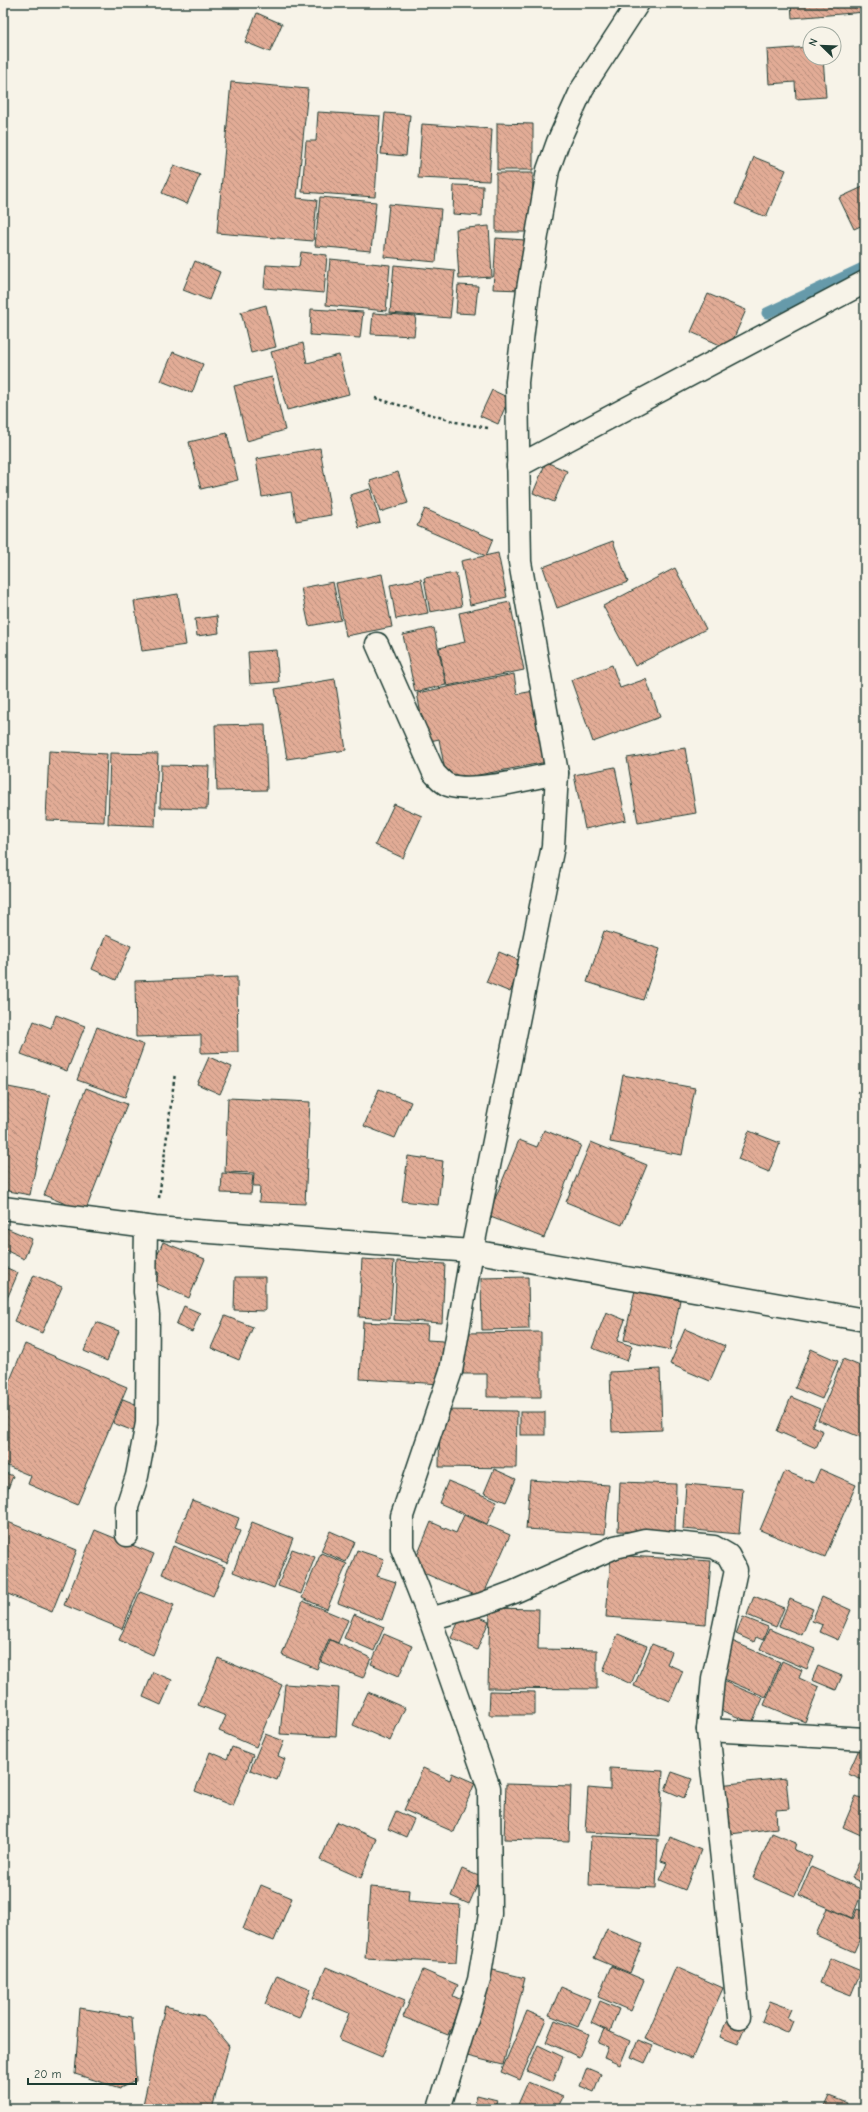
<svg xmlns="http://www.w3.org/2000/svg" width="868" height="2112" font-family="'Comic Neue',sans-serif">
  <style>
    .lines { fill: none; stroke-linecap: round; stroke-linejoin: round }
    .stream { stroke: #669aaa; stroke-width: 11 }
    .building { fill: url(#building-back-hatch); stroke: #1f3d34 }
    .minor-casing { stroke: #1f3d34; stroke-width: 25 }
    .path { stroke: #1f3d34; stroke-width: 2.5; stroke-dasharray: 3 3; stroke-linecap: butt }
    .minor { stroke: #f7f3e8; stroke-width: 22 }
  </style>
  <defs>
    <pattern id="building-back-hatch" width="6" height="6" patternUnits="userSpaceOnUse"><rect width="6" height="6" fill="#e2ac96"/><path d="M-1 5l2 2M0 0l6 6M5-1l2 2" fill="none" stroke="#b78d7b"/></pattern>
  </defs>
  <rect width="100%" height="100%" fill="#f7f3e8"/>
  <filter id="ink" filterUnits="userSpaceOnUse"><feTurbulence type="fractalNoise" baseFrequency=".025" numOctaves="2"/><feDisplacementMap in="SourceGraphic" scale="8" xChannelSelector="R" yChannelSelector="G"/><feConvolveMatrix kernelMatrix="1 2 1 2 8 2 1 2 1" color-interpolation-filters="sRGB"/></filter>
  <g filter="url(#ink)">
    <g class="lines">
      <!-- stream -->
      <path class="stream" d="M767,313L865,267"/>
    </g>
    <!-- building -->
    <g class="building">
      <path d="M791,3H865V12L792,18Z"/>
      <path d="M257,13L282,24L270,52L245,42Z"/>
      <path d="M810,47V58H823L826,97L796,99L795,82L769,84L767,50Z"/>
      <path d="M231,82L308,89L297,198L317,200L313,241L217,233Z"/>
      <path d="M318,112L380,116L375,197L302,192L306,141H316Z"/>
      <path d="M385,113L410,115L406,156L381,154Z"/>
      <path d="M497,123L533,124V170H497Z"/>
      <path d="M422,124L492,129L489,181L418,178Z"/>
      <path d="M754,157L786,170L766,217L735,204Z"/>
      <path d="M174,165L200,175L187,204L162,193Z"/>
      <path d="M496,173H533L532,232H496Z"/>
      <path d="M454,185L483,186L482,216L453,214Z"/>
      <path d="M865,186V224L854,229L839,198Z"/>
      <path d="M320,197L376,202L371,251L315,246Z"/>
      <path d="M389,204L441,209L436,262L384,257Z"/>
      <path d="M489,226L492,277L459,279L456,229Z"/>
      <path d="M496,238L525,240L522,290L493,289Z"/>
      <path d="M301,252L327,255L324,293L264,288L266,265L299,267Z"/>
      <path d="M330,259L390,265L386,311L326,305Z"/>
      <path d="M195,261L220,272L209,300L183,290Z"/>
      <path d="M394,265L455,271L450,318L390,313Z"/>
      <path d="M458,285L478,286L475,314L456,313Z"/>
      <path d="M708,294L746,310L729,349L691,332Z"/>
      <path d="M266,305L276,347L251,353L241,312Z"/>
      <path d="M311,309L363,312L360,338L310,335Z"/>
      <path d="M373,313L416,316L414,336L371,334Z"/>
      <path d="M303,343L307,363L339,355L349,394L287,410L271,352Z"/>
      <path d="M173,352L203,364L192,393L161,381Z"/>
      <path d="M272,377L285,430L247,441L234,386Z"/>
      <path d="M492,390L509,398L498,424L480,416Z"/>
      <path d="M227,433L238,480L201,489L189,442Z"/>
      <path d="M320,448L331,515L296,521L291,492L262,497L256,459Z"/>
      <path d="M546,462L567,471L554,502L533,493Z"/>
      <path d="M398,472L408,503L380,512L370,481Z"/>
      <path d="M370,489L380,522L359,528L350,495Z"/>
      <path d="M425,509L493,539L486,556L417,526Z"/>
      <path d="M613,541L628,582L557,608L543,567Z"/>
      <path d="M498,553L507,597L470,605L461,561Z"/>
      <path d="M675,568L706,629L635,666L603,606Z"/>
      <path d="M456,573L462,606L430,612L424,578Z"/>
      <path d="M382,574L392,627L346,636L336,583Z"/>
      <path d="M421,579L428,613L396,619L390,585Z"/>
      <path d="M333,582L341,620L309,626L301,588Z"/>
      <path d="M178,594L186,645L142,651L134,601Z"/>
      <path d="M510,602L524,670L447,686L439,648L465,642L459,613Z"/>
      <path d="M217,616L219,633L197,636L195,619Z"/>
      <path d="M434,628L446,685L415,692L403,635Z"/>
      <path d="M276,650L279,682L250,684L248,652Z"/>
      <path d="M612,665L620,688L646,679L660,717L593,742L571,680Z"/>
      <path d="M514,674L517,694L534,691L547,762L447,781L439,739L426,742L417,693Z"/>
      <path d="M335,679L346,750L287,759L275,689Z"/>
      <path d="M265,724L267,790L217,791L215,725Z"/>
      <path d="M685,748L696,813L638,823L627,758Z"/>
      <path d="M49,751L107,754L104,822L46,820Z"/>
      <path d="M110,753L158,754L155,826L108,824Z"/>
      <path d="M161,765L209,766L207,809L160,808Z"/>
      <path d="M615,767L626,820L585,829L574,775Z"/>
      <path d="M394,804L422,816L403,858L375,845Z"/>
      <path d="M604,931L660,949L643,1000L587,982Z"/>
      <path d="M106,935L131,946L116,980L92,969Z"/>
      <path d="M499,952L523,962L510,992L486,982Z"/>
      <path d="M237,977L238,1052L201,1053V1035L136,1037L135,981Z"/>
      <path d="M56,1015L85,1026L67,1071L21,1054L34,1021L51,1028Z"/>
      <path d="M97,1027L144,1045L125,1097L77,1080Z"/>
      <path d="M209,1057L232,1067L220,1094L197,1084Z"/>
      <path d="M623,1075L695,1088L682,1155L610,1142Z"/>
      <path d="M865,1076V1096L858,1093Z"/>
      <path d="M3,1086L50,1095L30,1195L3,1190Z"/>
      <path d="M86,1088L127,1104L85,1212L44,1195Z"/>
      <path d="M379,1089L411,1102L395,1138L364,1126Z"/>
      <path d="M228,1098L310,1102L305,1204L259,1202L260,1186H253L254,1173L225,1172Z"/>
      <path d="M544,1130L581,1145L544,1238L488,1216L519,1140L537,1147Z"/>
      <path d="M749,1131L780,1143L769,1172L738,1159Z"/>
      <path d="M591,1142L647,1165L622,1225L566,1202Z"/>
      <path d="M408,1156L443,1161L438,1205L402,1201Z"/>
      <path d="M222,1173L253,1175L251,1194L221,1193Z"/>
      <path d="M4,1227L32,1239L24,1259L3,1249Z"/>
      <path d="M163,1242L205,1259L189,1298L155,1283L159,1273L151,1270Z"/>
      <path d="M362,1259L394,1261L390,1319L359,1317Z"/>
      <path d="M397,1261L445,1264L442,1323L394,1320Z"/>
      <path d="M3,1266L18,1273L3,1308Z"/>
      <path d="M34,1275L62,1287L42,1333L14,1321Z"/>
      <path d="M235,1277H265V1311L234,1310Z"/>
      <path d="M528,1277L529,1329L482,1330L481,1278Z"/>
      <path d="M635,1290L680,1300L670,1350L624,1340Z"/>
      <path d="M184,1306L200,1313L192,1332L176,1325Z"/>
      <path d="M606,1312L625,1320L617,1341L632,1346L627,1361L592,1348Z"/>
      <path d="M225,1316L253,1327L239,1360L211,1348Z"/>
      <path d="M96,1322L119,1331L107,1361L84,1351Z"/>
      <path d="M363,1322L428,1325L427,1340L443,1341L441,1384L360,1379Z"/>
      <path d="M685,1329L725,1346L710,1381L670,1364Z"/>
      <path d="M541,1332V1397H487V1374H463V1333Z"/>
      <path d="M25,1344L127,1387L77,1505L28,1484L31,1476L3,1464V1397Z"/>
      <path d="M811,1349L838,1361L822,1399L795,1388Z"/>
      <path d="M843,1359L865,1368V1439L818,1420Z"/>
      <path d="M660,1369L662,1430L612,1432L610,1372Z"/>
      <path d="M791,1397L820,1409L812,1426L823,1431L816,1448L777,1431Z"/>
      <path d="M123,1399L145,1408L136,1432L113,1423Z"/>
      <path d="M440,1410L517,1411L516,1468L439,1467Z"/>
      <rect x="520" y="1412" width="25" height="23"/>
      <path d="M494,1469L516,1479L506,1502L484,1493Z"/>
      <path d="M820,1469L856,1485L825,1557L760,1530L785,1471L814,1483Z"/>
      <path d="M3,1472L13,1476L3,1501Z"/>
      <path d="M530,1480L609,1485L605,1534L526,1529Z"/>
      <path d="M448,1481L497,1501L487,1524L439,1503Z"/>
      <path d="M620,1482L676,1484L675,1533L618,1531Z"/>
      <path d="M686,1484L743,1489L739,1534L683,1529Z"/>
      <path d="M192,1500L239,1518L235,1529L240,1531L227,1563L175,1542Z"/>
      <path d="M464,1515L510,1535L482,1598L412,1568L431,1522L456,1533Z"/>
      <path d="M3,1520L77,1550L52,1612L3,1592Z"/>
      <path d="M252,1522L293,1538L274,1588L233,1572Z"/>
      <path d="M95,1530L154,1554L122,1629L64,1605Z"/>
      <path d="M330,1531L355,1542L346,1562L321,1551Z"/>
      <path d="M173,1546L225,1567L213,1596L162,1574Z"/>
      <path d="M292,1549L315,1557L301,1594L278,1586Z"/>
      <path d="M357,1550L384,1559L377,1576L396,1582L382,1620L338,1603Z"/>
      <path d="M321,1553L347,1564L327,1609L302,1598Z"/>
      <path d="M611,1555L711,1561L706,1624L606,1617Z"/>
      <path d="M140,1592L174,1605L153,1655L119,1640Z"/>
      <path d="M754,1596L784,1608L776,1627L747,1615Z"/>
      <path d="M822,1597L851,1610L838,1640L820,1632L823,1625L812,1621Z"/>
      <path d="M790,1599L813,1609L802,1635L779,1626Z"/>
      <path d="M303,1601L348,1620L338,1643L329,1639L317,1669L282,1655Z"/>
      <path d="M490,1608L539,1609L538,1649L597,1650V1689L488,1688Z"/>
      <path d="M464,1610L489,1621L477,1650L451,1638Z"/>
      <path d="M354,1614L384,1627L374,1651L344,1638Z"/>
      <path d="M743,1617L768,1627L763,1640L756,1637L754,1642L736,1634Z"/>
      <path d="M769,1629L815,1649L807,1669L760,1649Z"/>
      <path d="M384,1634L412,1646L399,1676L371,1664Z"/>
      <path d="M618,1634L647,1646L631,1684L603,1671Z"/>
      <path d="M330,1640L371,1658L363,1678L321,1662Z"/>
      <path d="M732,1641L780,1662L766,1697L717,1676Z"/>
      <path d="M652,1644L672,1652L667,1664L683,1671L670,1701L634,1686Z"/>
      <path d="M218,1658L282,1685L256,1747L219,1731L226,1716L198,1705Z"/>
      <path d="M782,1661L802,1670L799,1678L819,1687L805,1722L764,1705Z"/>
      <path d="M818,1666L842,1676L836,1690L812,1680Z"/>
      <path d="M153,1672L172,1680L161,1705L143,1697Z"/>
      <path d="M723,1681L763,1698L752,1723L713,1707Z"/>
      <path d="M285,1684L339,1688L336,1737L280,1734Z"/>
      <path d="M490,1691L535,1692V1715H489Z"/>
      <path d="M368,1692L405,1708L390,1741L353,1725Z"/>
      <path d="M265,1734L284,1741L278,1756L285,1759L277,1780L250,1770Z"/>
      <path d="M863,1740L865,1741V1781L848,1774Z"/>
      <path d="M232,1747L253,1755L233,1806L195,1791L210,1752L227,1759Z"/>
      <path d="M423,1768L450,1780L452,1773L475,1783L454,1832L404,1810Z"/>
      <path d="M610,1768L663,1771L659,1836L585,1832L588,1788L610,1790Z"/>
      <path d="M672,1772L692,1779L684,1798L665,1790Z"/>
      <path d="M786,1778L789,1809L776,1810L777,1828L723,1835L718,1785Z"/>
      <path d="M506,1784L571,1786L569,1841L504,1839Z"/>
      <path d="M856,1796L865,1800V1831L863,1836L843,1827Z"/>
      <path d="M396,1811L414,1819L406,1837L388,1829Z"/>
      <path d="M337,1822L377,1839L361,1878L320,1860Z"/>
      <path d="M772,1833L796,1843L794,1850L812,1857L795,1896L753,1878Z"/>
      <path d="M591,1836L658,1839L656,1888L589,1885Z"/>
      <path d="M670,1837L701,1850L685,1890L660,1880L667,1863L661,1861Z"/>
      <path d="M865,1848V1884L852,1878Z"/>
      <path d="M811,1867L863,1890L852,1918L799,1895Z"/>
      <path d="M462,1869L481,1877L469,1904L451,1896Z"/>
      <path d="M261,1885L292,1898L274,1941L243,1929Z"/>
      <path d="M370,1887L409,1890L408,1901L460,1905L456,1963L365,1958Z"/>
      <path d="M827,1908L853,1919L857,1909L865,1912V1927L854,1952L816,1935Z"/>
      <path d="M607,1929L642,1944L630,1973L594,1958Z"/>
      <path d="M830,1958L861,1971L851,1995L820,1983Z"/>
      <path d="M611,1966L644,1980L631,2011L598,1997Z"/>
      <path d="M326,1967L405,2000L382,2057L339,2039L349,2013L313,1998Z"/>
      <path d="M676,1967L723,1988L692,2059L645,2039Z"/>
      <path d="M489,1969L525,1978L503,2065L467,2056Z"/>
      <path d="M423,1970L458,1985L453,1996L462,2000L448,2035L403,2017Z"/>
      <path d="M277,1975L311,1989L299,2018L265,2004Z"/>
      <path d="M561,1987L590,1999L578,2027L549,2015Z"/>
      <path d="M600,2001L619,2009L610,2032L591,2023Z"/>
      <path d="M770,2001L791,2009L787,2018L793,2021L788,2033L762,2021Z"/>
      <path d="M165,2006L204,2016L229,2046L212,2109H142Z"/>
      <path d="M80,2008L132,2017L136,2081L120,2088L75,2074Z"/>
      <path d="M527,2011L546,2019L520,2080L501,2072Z"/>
      <path d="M728,2017L746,2025L738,2044L720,2037Z"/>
      <path d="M555,2020L589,2034L579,2057L546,2042Z"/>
      <path d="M604,2029L630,2041L620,2065L604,2058L608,2047L598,2043Z"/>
      <path d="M638,2040L653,2046L645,2063L631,2057Z"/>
      <path d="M538,2045L563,2057L553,2082L527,2071Z"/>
      <path d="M587,2068L601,2074L594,2092L580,2086Z"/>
      <path d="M528,2082L563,2097L557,2109H516Z"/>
      <path d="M477,2095L497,2100L495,2109H474Z"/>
      <path d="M829,2096L847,2103L845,2109H823Z"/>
    </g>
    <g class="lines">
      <!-- minor casing -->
      <g class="minor-casing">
        <g id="minor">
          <path d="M518,466L865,282"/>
          <path d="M377,644L434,773C438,777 443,783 448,785C473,794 531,778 557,773"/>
          <path d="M3,1208L155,1228L472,1251L865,1320"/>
          <path d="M127,1535V1507L137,1476L147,1423L148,1315L145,1292L146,1227"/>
          <path d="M430,1619L482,1604L514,1592L615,1547L645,1540L714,1547L728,1555L736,1570L713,1679L708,1730L739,2017"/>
          <path d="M708,1730L865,1739"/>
          <path d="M439,2109L479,1980L490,1914L489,1788L430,1619L402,1548V1516L451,1371L472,1251L553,846L557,773L520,562L517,382L528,289L548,170L558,142L582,89L638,3"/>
        </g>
      </g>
      <!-- path -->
      <g class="path">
        <path d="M375,398L456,422L488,428"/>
        <path d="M159,1198L175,1073"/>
      </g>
      <!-- minor -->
      <use href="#minor" class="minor"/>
    </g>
  </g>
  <!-- margin -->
  <rect width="868" height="2112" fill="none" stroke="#f7f3e8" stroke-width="16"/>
  <rect x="8" y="8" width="852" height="2096" fill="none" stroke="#1f3d34" stroke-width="1.5" filter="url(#ink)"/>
  <!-- north arrow -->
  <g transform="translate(822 46) rotate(293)"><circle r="19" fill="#f7f3e8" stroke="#a1aaa0"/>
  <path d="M0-3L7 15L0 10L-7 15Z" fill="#1f3d34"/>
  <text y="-6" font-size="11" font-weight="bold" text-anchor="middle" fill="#1f3d34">N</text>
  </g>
  <!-- scale -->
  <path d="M28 2078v6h108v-6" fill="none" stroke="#1f3d34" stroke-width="2"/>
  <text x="34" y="2078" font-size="12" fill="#1f3d34" stroke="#f7f3e8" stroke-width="3" paint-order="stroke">20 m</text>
</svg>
